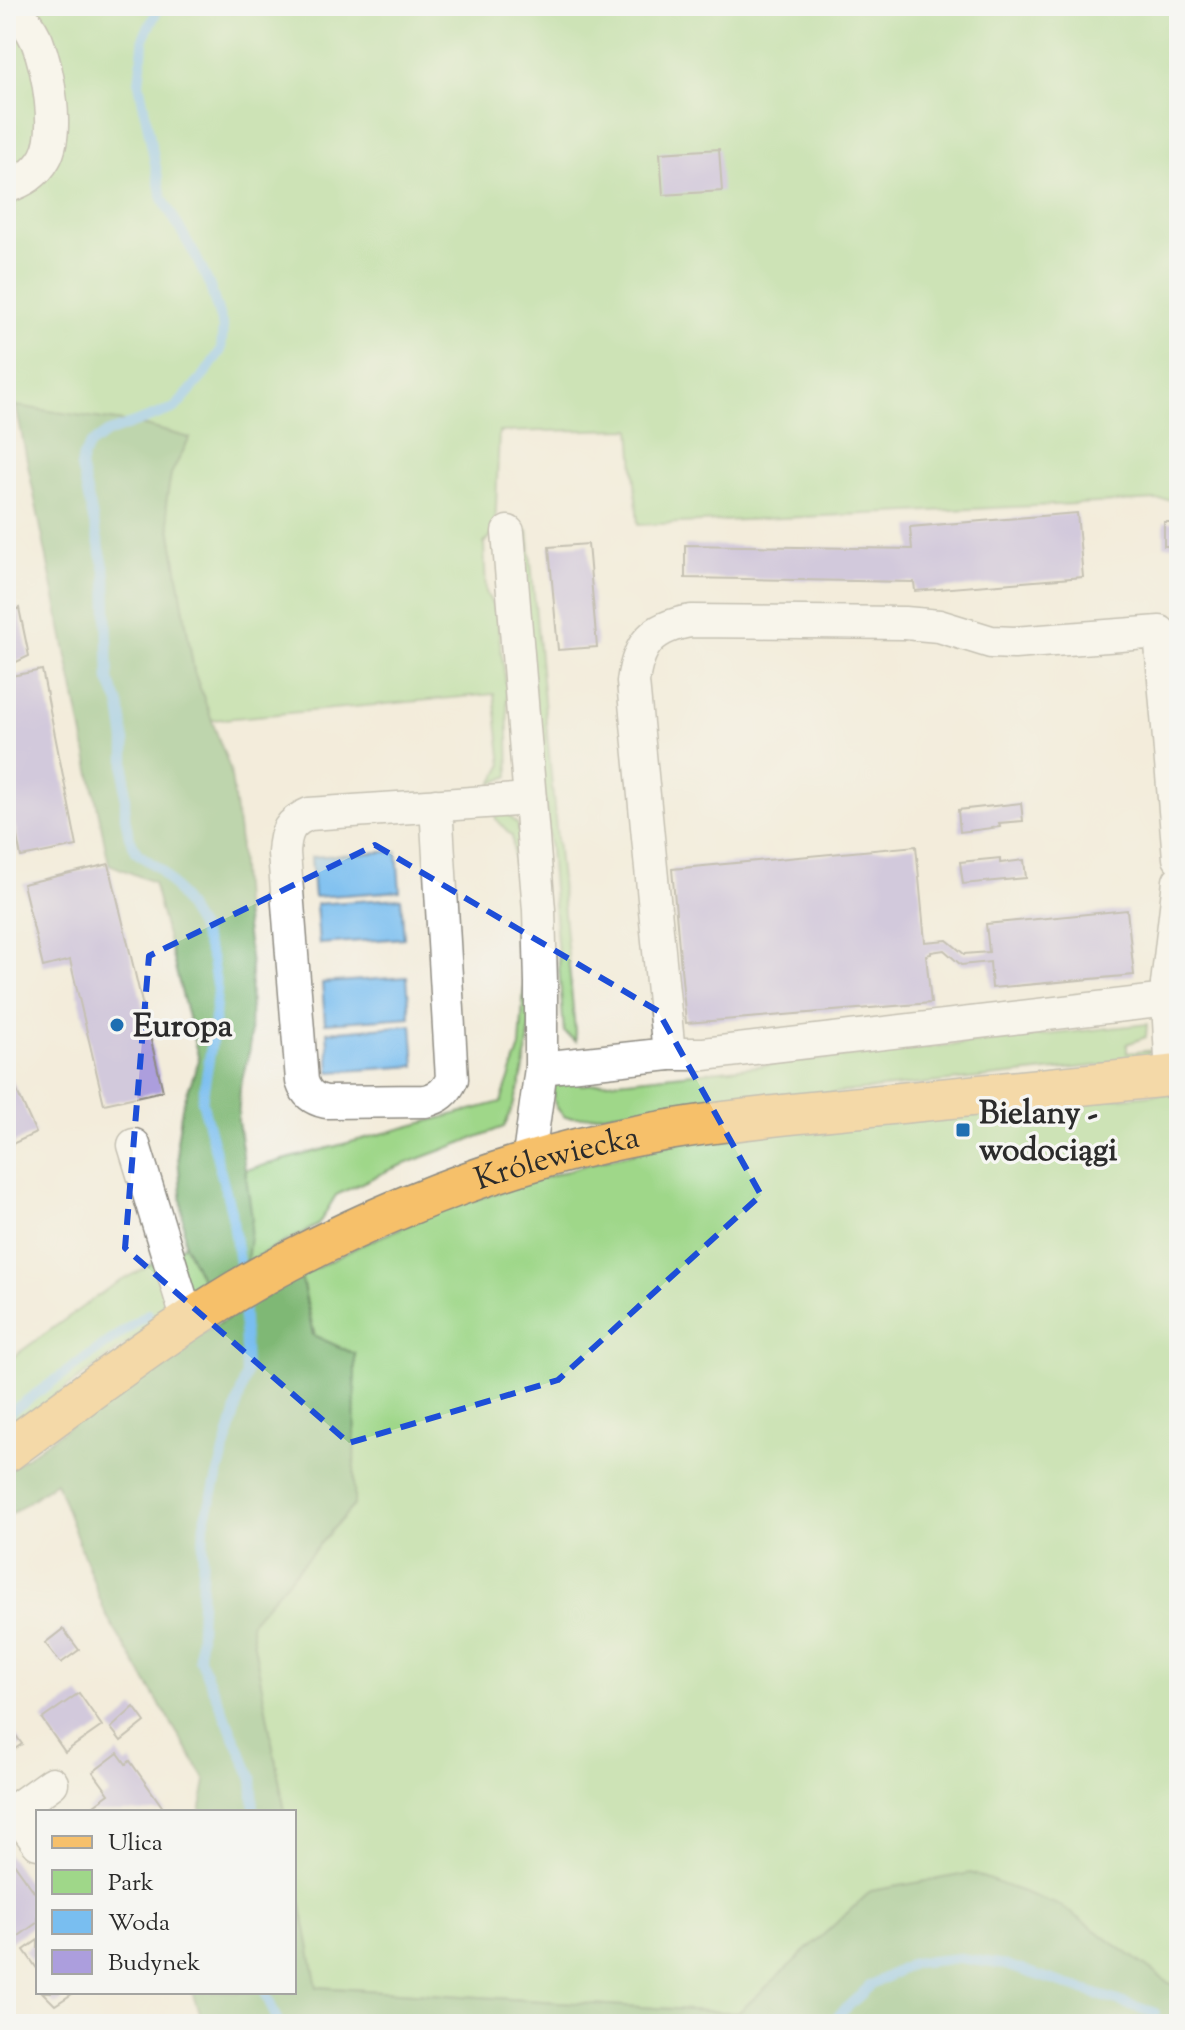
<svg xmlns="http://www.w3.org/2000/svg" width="1185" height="2030" font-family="'Sorts Mill Goudy',serif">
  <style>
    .green { fill: #9fd789; stroke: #65815a; stroke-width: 2 }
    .forest { fill: #7fb875; stroke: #557250; stroke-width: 2 }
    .water { fill: #79bef0; stroke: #52748e; stroke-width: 2 }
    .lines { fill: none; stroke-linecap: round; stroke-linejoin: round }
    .stream { stroke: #79bef0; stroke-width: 10 }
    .building { fill: #ac9edd }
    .minor-casing { stroke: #8f8c83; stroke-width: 35 }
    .major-casing { stroke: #8f8c83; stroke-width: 43 }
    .minor { stroke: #fff; stroke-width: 32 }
    .major { stroke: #f6c06b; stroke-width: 40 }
    .marked { fill: none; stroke: #1d4ed8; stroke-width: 6; stroke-dasharray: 16 10; stroke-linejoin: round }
    .poi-dot { fill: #1f6fb2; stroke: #f6f6f2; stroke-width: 3 }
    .labels { text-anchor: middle; stroke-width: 7; stroke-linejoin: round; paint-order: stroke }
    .poi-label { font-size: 32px; font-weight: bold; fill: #2b2b2b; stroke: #f6f6f2; text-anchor: start }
    .street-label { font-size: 32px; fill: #2b2b2b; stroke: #f6f6f2 }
  </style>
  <rect width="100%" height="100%" fill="#f6f6f2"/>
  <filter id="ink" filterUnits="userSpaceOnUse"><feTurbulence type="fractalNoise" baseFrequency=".0125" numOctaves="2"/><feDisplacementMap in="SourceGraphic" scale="16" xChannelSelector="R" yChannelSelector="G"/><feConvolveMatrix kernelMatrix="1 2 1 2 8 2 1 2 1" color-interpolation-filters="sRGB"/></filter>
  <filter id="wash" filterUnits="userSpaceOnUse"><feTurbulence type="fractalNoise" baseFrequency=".006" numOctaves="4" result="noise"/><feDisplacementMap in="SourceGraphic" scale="32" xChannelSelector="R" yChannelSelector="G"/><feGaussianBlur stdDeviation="1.8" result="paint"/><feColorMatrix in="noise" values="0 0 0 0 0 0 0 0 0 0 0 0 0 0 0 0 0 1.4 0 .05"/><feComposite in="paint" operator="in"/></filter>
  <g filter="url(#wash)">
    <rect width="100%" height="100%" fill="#f3ecdb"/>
    <!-- green -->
    <g class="green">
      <path d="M6,6H1179V499L638,525L631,429L499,432L495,533L484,543L486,592L496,612L507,692L509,776L492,784L502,766L494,694L212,720L194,672L166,503L170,474L190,438L137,424L6,406Z"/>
      <path d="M528,530L576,1041L564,1032L550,850L518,531Z"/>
      <path d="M494,808L509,815L518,825C526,921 549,1038 504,1127L389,1170L336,1195L318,1225L247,1262L246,1170L501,1102L520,1047L524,987L512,836L496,819Z"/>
      <path d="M1147,1024L1146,1037L1127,1044V1053L1153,1050L1134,1062L776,1099L723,1098L582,1117H565C554,1107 552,1099 554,1084L566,1077L580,1074L581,1085Z"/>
      <path d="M1179,1092V1987L871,1892L738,2013L316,1987L294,1864V1812H285L250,1623L354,1505L301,1276L359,1246L445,1209L591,1163L681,1142Z"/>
      <path d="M185,1245L205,1287L6,1432V1362L110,1287Z"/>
    </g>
    <!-- forest -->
    <g class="forest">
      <path d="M16,406L137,424L190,438L171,474L166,503L194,672L230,769L239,833L243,904L251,965L250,1048L240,1088L238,1121L252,1218L247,1262L205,1287L185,1245L177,1142L182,1107L199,1060L153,882L109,864Z"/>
      <path d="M301,1276L313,1335L355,1354L354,1505L250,1623L285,1812H200L206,1781L106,1615L56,1482L6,1518V1472L178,1347Z"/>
      <path d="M294,1864L317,1987L738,2013L871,1891L971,1873L1061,1906L1169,1983L1179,1987V2024H203L192,1992H294Z"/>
    </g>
    <!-- water -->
    <g class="water">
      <path d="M397,851L400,891L314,897L311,857Z"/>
      <path d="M401,898L404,938L319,944L316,904Z"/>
      <path d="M407,977L410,1017L325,1023L322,983Z"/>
      <path d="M412,1025L415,1066L330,1072L327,1032Z"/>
    </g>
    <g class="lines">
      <!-- stream -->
      <g class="stream">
        <path d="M160,6L144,36L139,83L162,198L195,255L209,284L223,327L221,350L205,374L175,408L107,433L90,445L83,456L81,467L106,575L109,680L120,706L125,741V817L129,836L137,853L161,870L179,894L199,927L212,960L217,990L214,1029L202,1101L232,1215L241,1276"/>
        <path d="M243,1296L246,1374L204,1524L199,1658L252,1777L254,1812"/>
        <path d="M6,1415L148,1314"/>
        <path d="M265,1992L279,2024"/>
        <path d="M829,2024L871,1985L913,1963L960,1958L1006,1965L1155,2013"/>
      </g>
    </g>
    <g id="blocks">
      <!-- building -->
      <g class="building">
        <path d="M719,149L722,191L663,195L660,153Z"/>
        <path d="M1077,513L1083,577L915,591L914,582L685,578V545L912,549L910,527Z"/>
        <rect x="1164" y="522" width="15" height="24"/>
        <path d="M588,544L597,647L558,650L549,547Z"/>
        <path d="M19,608L29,656L6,667V614Z"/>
        <path d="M42,670L77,846L21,857L6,782V677Z"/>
        <path d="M1021,803L1023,821L999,823L1000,827L960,832L958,810Z"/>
        <path d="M916,846L925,942L947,940L964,954L989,952L986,924L1127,910L1134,975L992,988L990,962L961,965L944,950L931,952V954L926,955L931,1003L686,1023L672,869Z"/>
        <path d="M1000,858V863L1024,860L1026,878L963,884L960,862Z"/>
        <path d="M109,864L163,1091L104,1104L70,960L43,967L23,884Z"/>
        <path d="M11,1078L36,1133L8,1146L6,1080Z"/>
        <path d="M63,1629L79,1650L61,1663L45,1643Z"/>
        <path d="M79,1693L102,1726L65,1752L42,1719Z"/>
        <path d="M134,1707L145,1722L121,1741L111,1728Z"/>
        <path d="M6,1722L22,1744L6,1755Z"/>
        <path d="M118,1753L126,1764L130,1761L166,1812H88L87,1810L109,1794L93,1772Z"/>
        <path d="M6,1852L38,1897V1922L9,1943L6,1939Z"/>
        <path d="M38,1940V1970L24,1950Z"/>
        <path d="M42,1992H75L55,2005Z"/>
      </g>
    </g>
  </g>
  <g filter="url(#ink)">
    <use href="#blocks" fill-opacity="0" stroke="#8f8c83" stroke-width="2"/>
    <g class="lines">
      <!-- minor casing -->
      <g class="minor-casing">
        <g id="minor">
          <path d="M6,187C23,181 36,174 45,158C60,131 48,69 37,41C31,28 22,16 11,6"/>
          <path d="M508,532L539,910L541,983V1068L528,1163"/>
          <path d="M436,805L452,1079C446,1092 439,1098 425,1101L326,1102C313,1099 306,1094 302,1081L284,853C285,832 289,822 309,814L530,799"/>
          <path d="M669,1054L633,682C638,644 652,627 691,621L905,623L939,626L991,642L1014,643L1160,632L1179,858"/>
          <path d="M541,1068L669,1054H704L1167,1000"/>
          <path d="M1172,1076L1167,984L1179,881"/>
          <path d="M134,1145L188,1321"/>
          <path d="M14,1810L38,1843"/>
          <path d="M6,1816L52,1783"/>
        </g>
      </g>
      <!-- major casing -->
      <g class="major-casing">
        <g id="major">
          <path id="s1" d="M6,1452C98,1385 188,1314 289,1261C387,1210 494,1167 602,1143C690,1123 781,1115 871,1106C974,1096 1076,1085 1179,1075"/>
        </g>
      </g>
      <!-- minor -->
      <use href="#minor" class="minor"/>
      <!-- major -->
      <use href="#major" class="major"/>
    </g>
  </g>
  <!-- marked area -->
  <path d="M0 0H1185V2030H0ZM375,845L658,1011L761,1195L558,1380L349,1443L125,1248L149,956Z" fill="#f3ecdb" fill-opacity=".55" fill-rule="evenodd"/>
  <path class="marked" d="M375,845L658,1011L761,1195L558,1380L349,1443L125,1248L149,956Z"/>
  <!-- markers -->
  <g class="poi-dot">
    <circle cx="117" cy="1025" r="8"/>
    <rect x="955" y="1122" width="16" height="16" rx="4"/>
  </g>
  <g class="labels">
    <!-- poi labels -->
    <g class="poi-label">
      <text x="133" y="1036">Europa</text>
      <text x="979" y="1123">Bielany -<tspan x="979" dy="37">wodociągi</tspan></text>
    </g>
    <!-- street labels -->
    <g class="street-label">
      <text dy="11" stroke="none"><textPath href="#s1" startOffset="630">Królewiecka</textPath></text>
    </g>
  </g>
  <!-- margin -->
  <rect width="1185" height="2030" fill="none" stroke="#f6f6f2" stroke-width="32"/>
  <!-- legend -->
  <rect x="36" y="1810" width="260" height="184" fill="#f6f6f2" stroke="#a5a5a2" stroke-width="2"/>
  <rect x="52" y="1836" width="40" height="12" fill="#f6c06b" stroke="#a5a5a2" stroke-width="2"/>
  <text x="108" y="1850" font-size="24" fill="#2b2b2b">Ulica</text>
  <rect x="52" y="1870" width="40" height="24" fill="#9fd789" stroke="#a5a5a2" stroke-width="2"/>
  <text x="108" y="1890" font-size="24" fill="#2b2b2b">Park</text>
  <rect x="52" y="1910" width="40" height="24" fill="#79bef0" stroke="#a5a5a2" stroke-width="2"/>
  <text x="108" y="1930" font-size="24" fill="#2b2b2b">Woda</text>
  <rect x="52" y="1950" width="40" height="24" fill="#ac9edd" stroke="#a5a5a2" stroke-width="2"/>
  <text x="108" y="1970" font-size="24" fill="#2b2b2b">Budynek</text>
</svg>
